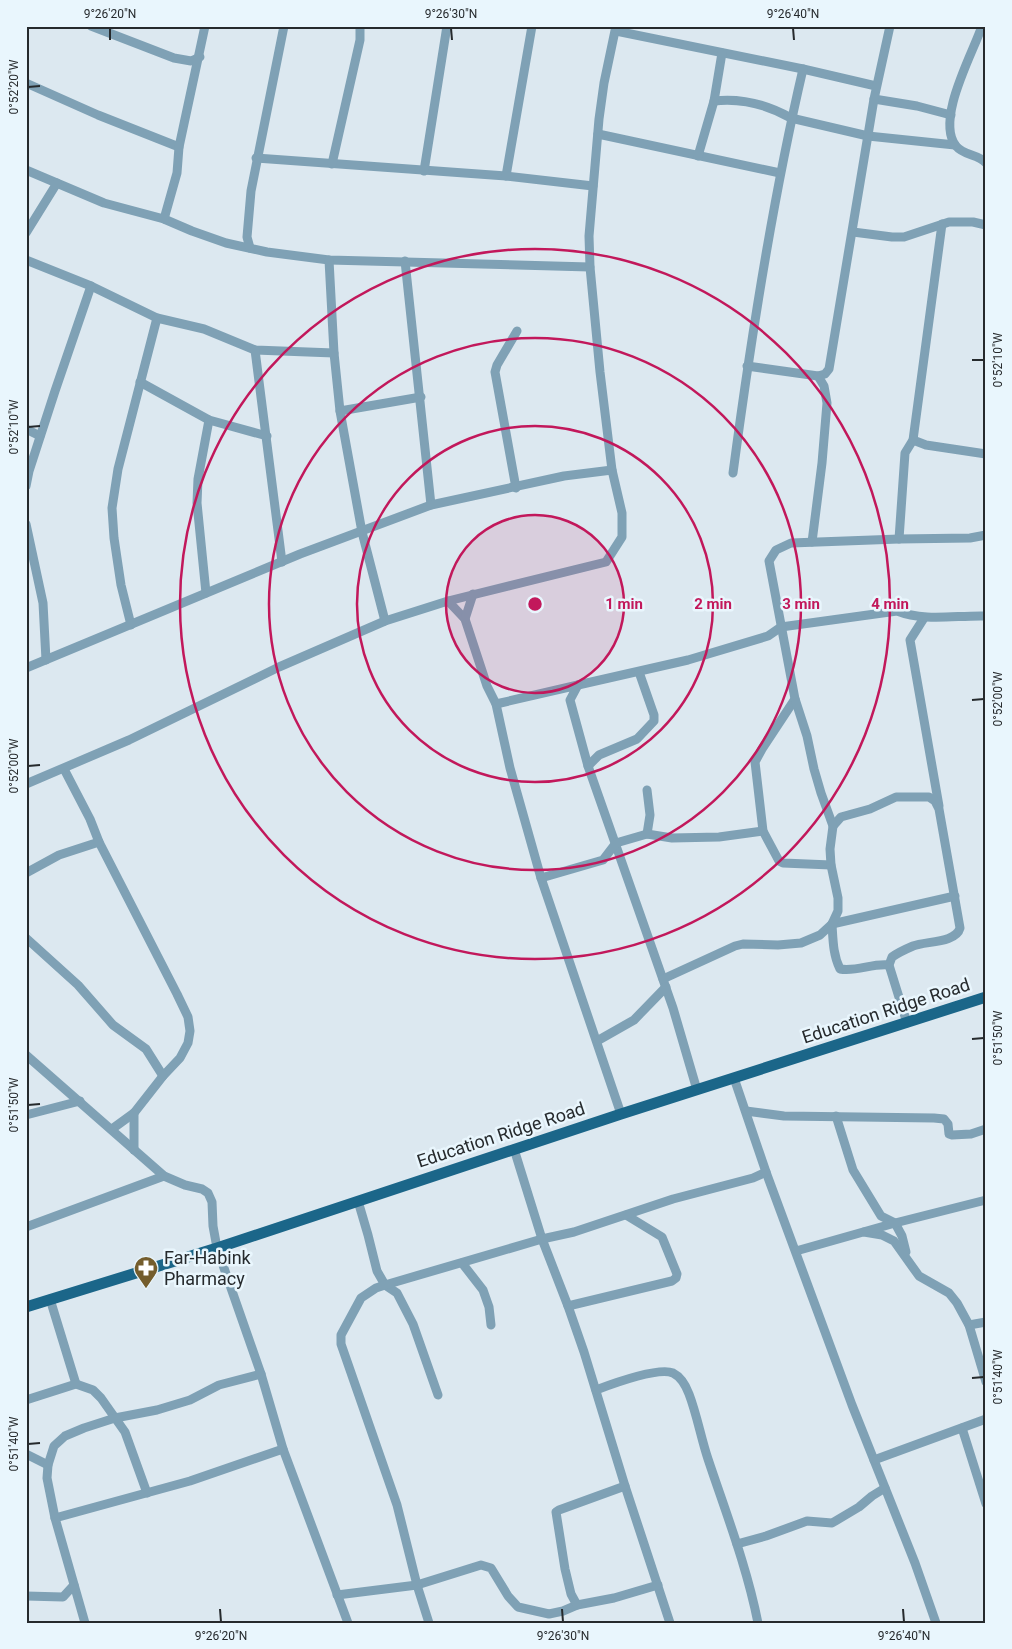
<svg xmlns="http://www.w3.org/2000/svg" width="1012" height="1649" font-family="Roboto,sans-serif">
  <style>
    .lines { fill: none; stroke-linecap: round; stroke-linejoin: round }
    .minor { stroke: #7fa1b5; stroke-width: 9 }
    .major { stroke: #1b6689; stroke-width: 11 }
    .ticks { fill: none; stroke: #262a2d; stroke-width: 2 }
    .ring { fill: none; stroke: #c2185b; stroke-width: 2.5 }
    .labels { text-anchor: middle; stroke-width: 5; stroke-linejoin: round; paint-order: stroke }
    .street-label { font-size: 18px; fill: #262a2d; stroke: #e9f6fd }
    .poi-label { font-size: 18px; fill: #262a2d; stroke: #e9f6fd; text-anchor: start }
    .centre { fill: #c2185b; stroke: #e9f6fd; stroke-width: 2.5 }
    .ring-label { font-size: 15px; text-anchor: middle; font-weight: bold; fill: #c2185b; stroke: #e9f6fd; stroke-width: 5; stroke-linejoin: round; paint-order: stroke }
    .neatline { fill: none; stroke: #262a2d; stroke-width: 2 }
    .ticks-label { font-size: 12px; text-anchor: middle; fill: #262a2d }
  </style>
  <rect width="100%" height="100%" fill="#dce8f0"/>
  <g class="lines">
    <!-- minor -->
    <g class="minor">
      <path d="M91,26L174,58L191,61L200,57"/>
      <path d="M982,26C973,53 935,120 956,146C964,156 978,154 986,163"/>
      <path d="M616,31L803,69L876,86"/>
      <path d="M26,83L98,115L179,147"/>
      <path d="M874,99L917,106L951,115"/>
      <path d="M714,101C741,98 768,105 791,118L868,136L955,145"/>
      <path d="M598,134L780,173"/>
      <path d="M698,156L714,101L722,53"/>
      <path d="M256,158L506,176L593,186"/>
      <path d="M332,164L360,40V26"/>
      <path d="M26,170L104,203L164,219L192,231L226,243L267,252L329,260L590,267"/>
      <path d="M424,171L447,26"/>
      <path d="M506,176L532,26"/>
      <path d="M164,219L177,173L179,147L205,26"/>
      <path d="M853,232L892,237H904L949,222H973L986,225"/>
      <path d="M26,233L57,183"/>
      <path d="M250,248L247,237L251,191L284,26"/>
      <path d="M26,260L91,286L157,318L204,329L255,350L334,353"/>
      <path d="M329,260L334,353L340,411L362,532L385,621"/>
      <path d="M405,261L431,505"/>
      <path d="M255,350L282,562"/>
      <path d="M747,366L818,376L825,374L829,369L874,99L890,26"/>
      <path d="M140,382L209,420L267,436"/>
      <path d="M340,411L421,397"/>
      <path d="M26,429L40,436"/>
      <path d="M913,440L926,445L986,454"/>
      <path d="M733,473C751,337 772,202 803,69"/>
      <path d="M26,486L29,471L55,391L91,286"/>
      <path d="M516,488L495,372L497,365L517,331"/>
      <path d="M26,524L43,603L46,660"/>
      <path d="M899,539L905,453L913,440L942,224"/>
      <path d="M812,542L822,463L827,403L824,386L818,376"/>
      <path d="M206,593L197,503L198,479L209,420"/>
      <path d="M448,601L465,619L487,686L496,704L510,768L541,878L621,1114"/>
      <path d="M924,618L910,640L939,806"/>
      <path d="M465,619L473,594"/>
      <path d="M131,625L121,585L114,538L112,508L118,469L157,318"/>
      <path d="M26,668L300,554L431,505L564,476L612,470"/>
      <path d="M578,685L688,660L768,636L781,627L897,611C925,622 956,615 986,616"/>
      <path d="M795,699L762,749L755,762L763,831L779,861L783,863L831,865"/>
      <path d="M496,704L578,685L570,700L588,766L673,1008L697,1090"/>
      <path d="M588,766L599,755L637,739L654,721V715L639,672"/>
      <path d="M64,769L90,819L99,842L177,994L188,1017L190,1031L188,1043L180,1058L163,1076L134,1113L112,1129"/>
      <path d="M26,784L129,740L279,667L385,621L448,601L606,562L622,537V513L612,470L600,372L590,267L589,236L599,119L604,83L616,26"/>
      <path d="M647,790L650,815L647,834"/>
      <path d="M833,826L841,817L870,809L896,797H929L935,801L939,809L960,928C956,943 926,941 913,946C906,949 899,952 892,957L889,965L907,1023"/>
      <path d="M26,873L59,855L99,842"/>
      <path d="M541,878L603,860L616,843L647,834L672,838L719,837L763,831"/>
      <path d="M832,924L955,896"/>
      <path d="M832,924C833,940 833,955 840,969C857,972 872,963 889,965"/>
      <path d="M26,938L78,985L113,1025L146,1049L163,1076"/>
      <path d="M663,979L735,946L743,944L778,945L801,943L820,935L832,924L838,911V898L831,865L830,849L833,826L821,793L814,769L807,736L795,699L769,561L776,550L791,543L899,539L970,538L986,535"/>
      <path d="M597,1041L634,1020L666,987"/>
      <path d="M26,1055L164,1176L185,1185L202,1189L208,1193L212,1202L213,1226L217,1248L261,1374L283,1449L348,1623"/>
      <path d="M734,1078L766,1172L852,1405L915,1563L936,1623"/>
      <path d="M746,1111L784,1116L934,1118L944,1119L948,1124L949,1134L952,1135L971,1134L986,1129"/>
      <path d="M26,1115L80,1101"/>
      <path d="M836,1116L853,1170L881,1216L895,1223L902,1236L906,1252"/>
      <path d="M514,1149L542,1239L568,1306L584,1352L625,1486L670,1623"/>
      <path d="M134,1150V1113"/>
      <path d="M358,1201L368,1235L377,1271L385,1285L397,1293L413,1324L438,1395"/>
      <path d="M26,1227L164,1176"/>
      <path d="M864,1232L882,1235L894,1241L919,1276L949,1293L957,1303L969,1325L986,1382"/>
      <path d="M796,1251L895,1223L986,1200"/>
      <path d="M462,1263L483,1290L489,1307L491,1325"/>
      <path d="M50,1299L76,1384"/>
      <path d="M568,1306L672,1281L676,1278L677,1274L662,1237L626,1215"/>
      <path d="M969,1325L986,1322"/>
      <path d="M596,1390C612,1384 658,1367 673,1373C681,1377 686,1386 689,1394C697,1415 701,1438 708,1459C726,1513 747,1567 758,1623"/>
      <path d="M26,1400L76,1384L93,1390L101,1398L125,1432L147,1493"/>
      <path d="M962,1428L986,1504"/>
      <path d="M26,1454L48,1465"/>
      <path d="M874,1460L986,1419"/>
      <path d="M55,1518L190,1481L283,1449"/>
      <path d="M737,1544L766,1536L807,1521L832,1523L859,1507L872,1496L885,1488"/>
      <path d="M337,1595L417,1585L481,1565L491,1568L508,1596L518,1607L549,1614L563,1611L577,1605L614,1598L658,1585"/>
      <path d="M26,1596L63,1597L74,1585"/>
      <path d="M577,1605L571,1594L565,1569L556,1512L559,1510L625,1486"/>
      <path d="M85,1623L55,1518L47,1478L48,1465L54,1446L65,1436L84,1428L115,1418L157,1410L190,1400L219,1385L261,1374"/>
      <path d="M429,1623L417,1585L397,1505L341,1344V1335L361,1298L376,1288L385,1285L542,1239L574,1232L673,1199L753,1178L766,1172"/>
    </g>
    <!-- major -->
    <path class="major" d="M26,1307L217,1248L621,1114L986,997"/>
  </g>
  <!-- ticks -->
  <path class="ticks" d="M110,28V40M451,28L452,40M793,28L794,40M28,87L40,86M972,360H984M28,427L40,426M972,700L984,699M28,766L40,765M972,1039L984,1038M28,1105L40,1104M972,1378L984,1377M28,1444L40,1443M220,1609L221,1622M562,1609L563,1622M903,1609L904,1622"/>
  <!-- distance rings -->
  <circle cx="535" cy="604" r="89" fill="#c2185b" fill-opacity=".12"/>
  <g class="ring">
    <circle cx="535" cy="604" r="89"/>
    <circle cx="535" cy="604" r="178"/>
    <circle cx="535" cy="604" r="266"/>
    <circle cx="535" cy="604" r="355"/>
  </g>
  <!-- icons -->
  <defs>
    <g id="pharmacy-pin" transform="scale(1.25)"><path d="M0 17L-7.5 6A9.5 9.5 0 1 1 7.5 6Z" fill="#745d2d" stroke="#e9f6fd"/><path d="M-2-6h4v4h4v4h-4v4h-4v-4h-4v-4h4Z" fill="#fff"/></g>
  </defs>
  <g fill-rule="evenodd">
    <use href="#pharmacy-pin" x="146" y="1268"/>
  </g>
  <g class="labels">
    <!-- street labels -->
    <g class="street-label">
      <text transform="translate(886 1011) rotate(-18)" y="6">Education Ridge Road</text>
      <text transform="translate(501 1135) rotate(-18)" y="6">Education Ridge Road</text>
    </g>
    <!-- poi labels -->
    <g class="poi-label">
      <text x="164" y="1264">Far-Habink<tspan x="164" dy="21">Pharmacy</tspan></text>
    </g>
  </g>
  <circle cx="535" cy="604" r="8" class="centre"/>
  <g class="ring-label">
    <text x="624" y="609">1 min</text>
    <text x="713" y="609">2 min</text>
    <text x="801" y="609">3 min</text>
    <text x="890" y="609">4 min</text>
  </g>
  <!-- border -->
  <rect width="1012" height="1649" fill="none" stroke="#e9f6fd" stroke-width="55"/>
  <rect x="28" y="28" width="956" height="1594" class="neatline"/>
  <g class="ticks-label">
    <text x="110" y="18">9°26'20"N</text>
    <text x="451" y="18">9°26'30"N</text>
    <text x="793" y="18">9°26'40"N</text>
    <text transform="translate(14 87) rotate(-90)" y="4">0°52'20"W</text>
    <text transform="translate(998 360) rotate(-90)" y="4">0°52'10"W</text>
    <text transform="translate(14 427) rotate(-90)" y="4">0°52'10"W</text>
    <text transform="translate(998 699) rotate(-90)" y="4">0°52'00"W</text>
    <text transform="translate(14 766) rotate(-90)" y="4">0°52'00"W</text>
    <text transform="translate(998 1038) rotate(-90)" y="4">0°51'50"W</text>
    <text transform="translate(14 1105) rotate(-90)" y="4">0°51'50"W</text>
    <text transform="translate(998 1377) rotate(-90)" y="4">0°51'40"W</text>
    <text transform="translate(14 1444) rotate(-90)" y="4">0°51'40"W</text>
    <text x="221" y="1640">9°26'20"N</text>
    <text x="563" y="1640">9°26'30"N</text>
    <text x="904" y="1640">9°26'40"N</text>
  </g>
</svg>
